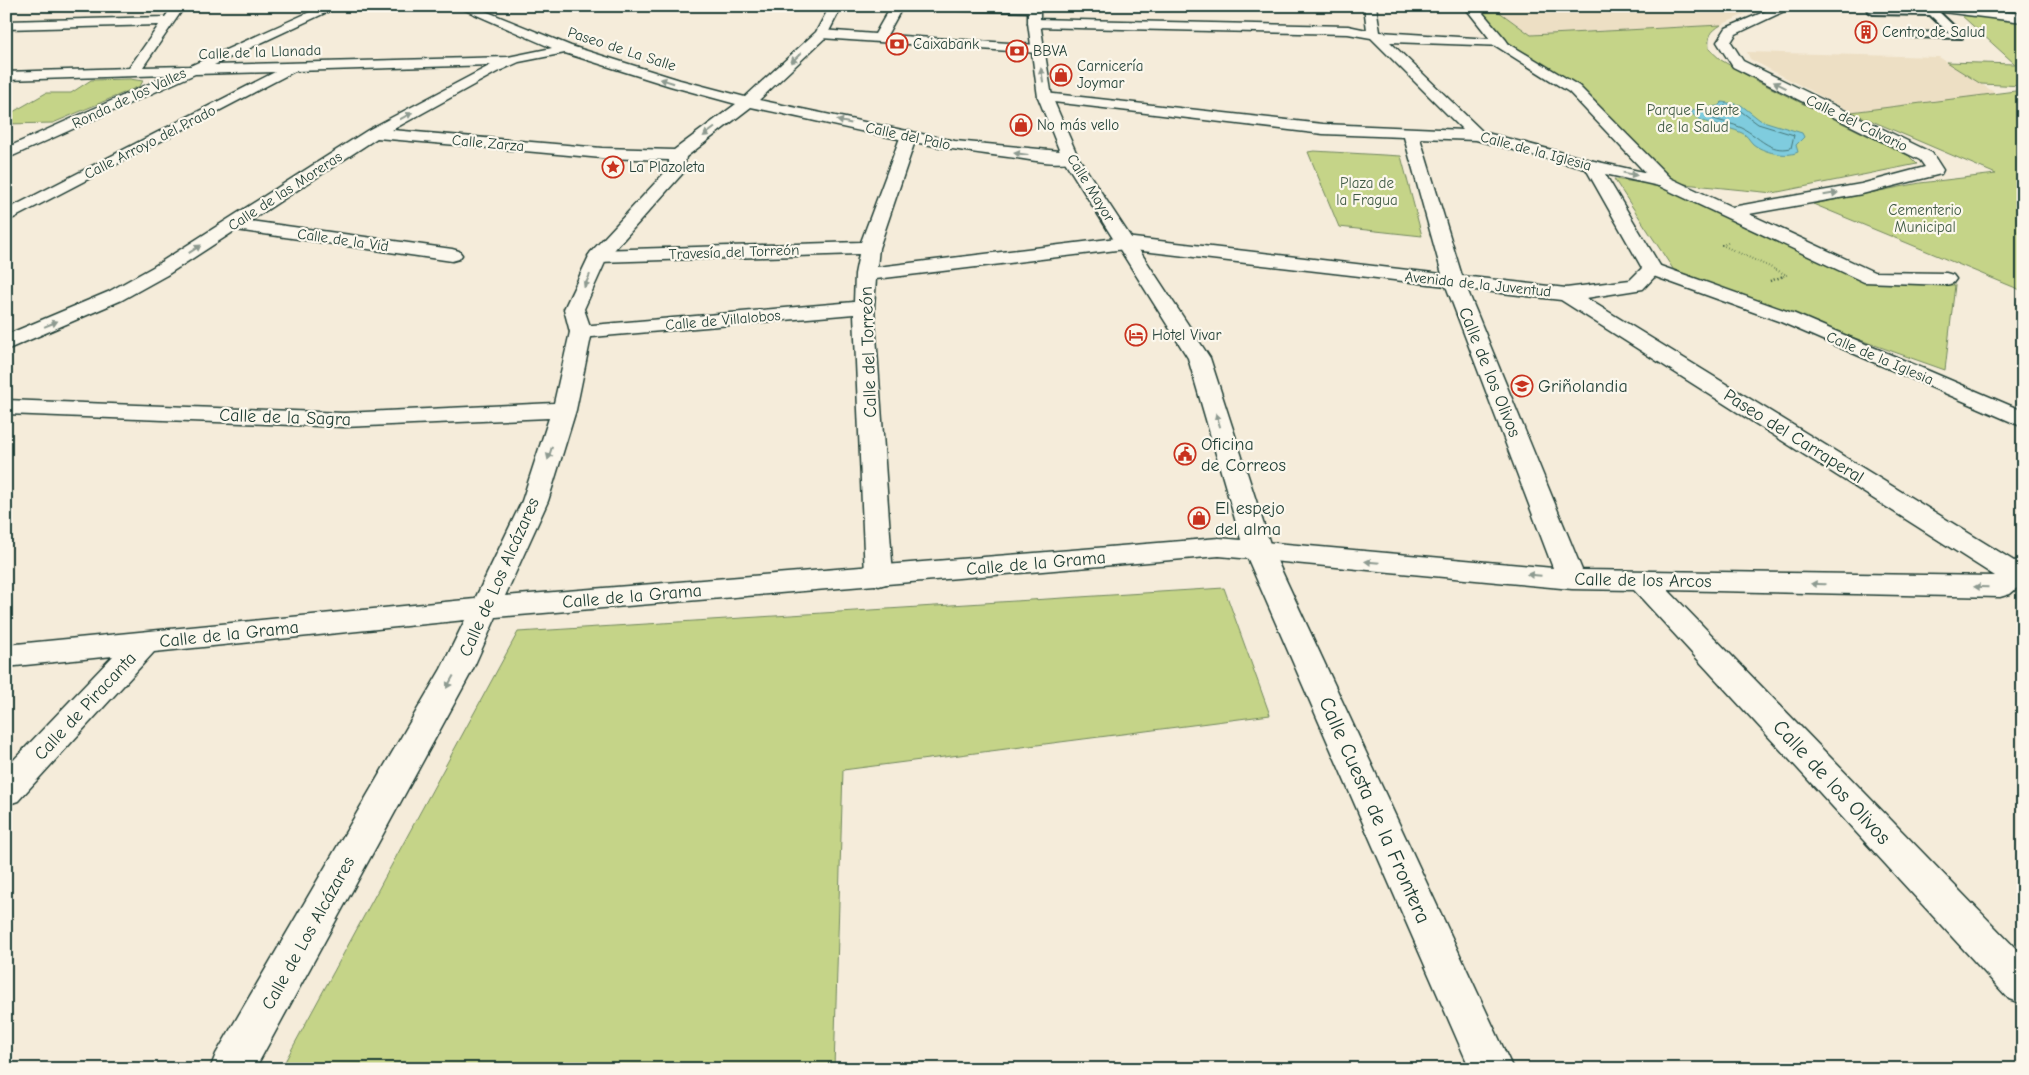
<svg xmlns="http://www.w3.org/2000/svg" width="2029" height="1075" font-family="'Comic Neue',sans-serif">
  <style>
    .built { fill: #eddfc4 }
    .green { fill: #c5d488; stroke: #72885e }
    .water { fill: #7fccde; stroke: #59939a }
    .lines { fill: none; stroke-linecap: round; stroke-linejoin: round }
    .shore { stroke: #457678; stroke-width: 1 }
    .service-casing { stroke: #1f3d34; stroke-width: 4 }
    .pedestrian-casing { stroke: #1f3d34; stroke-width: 3 }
    .minor-casing { stroke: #1f3d34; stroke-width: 3 }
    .tertiary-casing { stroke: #1f3d34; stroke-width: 3 }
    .primary-casing { stroke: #1f3d34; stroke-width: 3 }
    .path-far1 { stroke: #1f3d34; stroke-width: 2; stroke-dasharray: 0.5 2.5; stroke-linecap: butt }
    .path { stroke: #1f3d34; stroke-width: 2.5; stroke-dasharray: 1 3; stroke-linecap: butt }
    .service { fill: #fbf7ec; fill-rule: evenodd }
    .pedestrian { fill: #fbf7ec; fill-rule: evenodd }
    .minor { fill: #fbf7ec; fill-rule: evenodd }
    .tertiary { fill: #fbf7ec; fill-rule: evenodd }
    .primary { fill: #fbf7ec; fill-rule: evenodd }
    .oneway { fill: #8d9a90 }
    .labels { text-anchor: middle; stroke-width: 4.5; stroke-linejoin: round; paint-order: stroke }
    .far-poi-label { font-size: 15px; fill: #1f3d34; stroke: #fbf7ec; text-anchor: start }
    .far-street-label { font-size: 15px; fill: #1f3d34; stroke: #fbf7ec }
    .far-park-label { font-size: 15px; fill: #405b45; stroke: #fbf7ec }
    .street-label { font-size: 18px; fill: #1f3d34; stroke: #fbf7ec }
    .poi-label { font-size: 18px; fill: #1f3d34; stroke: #fbf7ec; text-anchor: start }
    .near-street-label { font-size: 21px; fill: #1f3d34; stroke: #fbf7ec }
  </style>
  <rect width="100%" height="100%" fill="#f5ecda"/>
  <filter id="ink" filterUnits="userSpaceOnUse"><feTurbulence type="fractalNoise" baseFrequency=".02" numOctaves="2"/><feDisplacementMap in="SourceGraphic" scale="10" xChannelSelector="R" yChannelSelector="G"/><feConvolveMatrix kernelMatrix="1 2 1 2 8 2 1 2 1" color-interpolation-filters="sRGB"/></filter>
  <g filter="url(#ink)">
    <!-- built -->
    <g class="built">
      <path d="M1492,6H1762L1721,25L1531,35Z"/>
      <path d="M1747,52L1939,57L1997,94L1851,112L1750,59Z"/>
    </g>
    <!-- green -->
    <g class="green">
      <path d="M1474,11H1498L1531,35L1721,25C1710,32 1708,36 1709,49L1721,60L1755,80L1909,156L1917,164L1773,193L1664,182L1574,89L1501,43Z"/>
      <path d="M1961,15L2023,21V86L1981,84L1946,62L2015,64Z"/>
      <path d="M130,79L143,81L140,86L53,123L6,124V116L46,93H71L91,80Z"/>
      <path d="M2023,90V291L1813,204L1920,183L1996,174L1851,112Z"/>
      <path d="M1314,151L1401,156L1422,236L1339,227L1308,152Z"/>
      <path d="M1614,179L1663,186L1874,283L1955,285L1945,370L1677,275Z"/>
      <path d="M1224,588L1270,715L843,770L834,1069H281L518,632Z"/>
    </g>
    <!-- water -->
    <path class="water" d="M1722,102L1741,105L1760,120L1802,133L1804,137L1796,145L1798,152C1786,158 1763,152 1753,144C1749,140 1747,135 1742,133C1726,125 1704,126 1691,113L1693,110L1718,106Z"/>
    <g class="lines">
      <!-- shore -->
      <path class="shore" d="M1725,106L1738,109L1758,124L1794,135L1791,148C1769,153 1760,137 1742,128C1732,123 1720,122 1709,117V113Z"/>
      <!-- service casing -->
      <g class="service-casing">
        <path id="service" d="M1935,6H1943L1944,8L1939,12L1962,34V38L1905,37L1904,35L1909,32L1949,33L1930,15L1873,14L1868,11L1873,8L1931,9Z"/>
      </g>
      <!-- pedestrian casing -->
      <g class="pedestrian-casing">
        <g id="pedestrian">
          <path d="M891,6H903L887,35L1038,45L1045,49L1038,53L821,38L815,34L821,30L875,34Z"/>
          <path d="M924,6H1039L1040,8L1034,12L930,10Z"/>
          <path d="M1501,39L1579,86L1670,178L1673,182L1670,186H1658L1569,92L1496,46L1494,43Z"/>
          <path d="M909,130L917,135L879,248L877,267L1125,237L1132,239L1134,243L1132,247L1125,249L876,279L874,307L893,576L889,583L879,586L869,583L865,576L854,314L581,338L573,337L570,332L573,327L581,326L854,302L855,274L859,254L598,262L591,260L588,256L591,252L598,250L861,242L901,135Z"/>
          <path d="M1652,263L1795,314L2023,411V427L1781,322L1645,273L1642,269L1645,265Z"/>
        </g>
      </g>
      <!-- minor casing -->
      <g class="minor-casing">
        <path id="minor" d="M173,6H181L183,9L143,67L190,66L323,6H340L214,65L508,57L552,48L456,6H473L571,46L680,80L745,97L816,32L830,6H842L826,37L759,100L955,141L1070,152L1076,153L1078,157L1076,161C1055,166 1029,159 1008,157C921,147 836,125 751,107L686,157L683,173L607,258L584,309L592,332L576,410L548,501L505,596L1219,538L1553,568L1446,286L1125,249L1118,247L1116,243L1118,239L1125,237L1442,274L1404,137L1323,134L1045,101L1038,97L1045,93L1323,124L1463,130L1371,38L1348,34L1034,27L1028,23L1034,19L1348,26L1367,30L1364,6H1376L1380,32L1490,39L1464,6H1477L1506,40L1508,43L1506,46L1390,42L1483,132L1594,161L1670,178L1732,207L1861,184L1925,167L1920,160L1733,67L1717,42L1726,28L1778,6H1795L1736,34L1731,42L1743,61L1932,153L1943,170L1941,174L1862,194L1749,214L1874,272L1946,273L1953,275L1956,279L1953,283L1946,285L1864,282L1659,186L1605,174L1662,269L1643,289L1586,298L2014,561L2023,559V590L2017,588L2010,594L2000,597L1668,590L2023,956V1004L2009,999L1634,590L1572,589L1219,556L496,617L472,671L255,1069H210L216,1054L441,669L465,620L154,652L18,801L6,805V768L113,656L6,667V645L475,599L522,501L549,418L344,427L6,414V400L344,413L554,403L570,332L564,309L591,252L669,168V160L602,158L377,138L250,221L452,249L459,251L462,255L459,259L452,261L236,230L167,275L122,300L6,350V335L108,292L153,267L368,130L491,65L295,71L6,222V210L275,72L195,74L6,159V148L169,75L6,80V72L129,68L159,25L6,29V21L165,17ZM565,53L670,86L736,104L674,150L602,148L392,130L497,72L519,62ZM1420,138L1476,140L1586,169L1642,268L1630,280L1566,288L1462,276ZM1467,289L1561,300L1995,576L1582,570Z"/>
      </g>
      <!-- tertiary casing -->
      <g class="tertiary-casing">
        <path id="tertiary" d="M1028,6H1040V23L1052,97L1078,157L1210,358L1272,550L1513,1069H1470L1244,550L1188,358L1062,157L1038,97L1028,23Z"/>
      </g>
      <!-- primary casing -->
      <g class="primary-casing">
        <path id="primary" d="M1921,6H1958L2023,14V22L1927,10Z"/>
      </g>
      <!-- path-far1 -->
      <path class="path-far1" d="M1728,243L1722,245L1787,275L1780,277"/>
      <!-- path -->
      <path class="path" d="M1770,281L1784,276"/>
      <!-- service -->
      <use href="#service" class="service"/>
      <!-- pedestrian -->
      <use href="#pedestrian" class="pedestrian"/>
      <!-- minor -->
      <use href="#minor" class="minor"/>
      <!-- tertiary -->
      <use href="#tertiary" class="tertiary"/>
      <!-- primary -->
      <use href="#primary" class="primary"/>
    </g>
    <!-- one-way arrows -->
    <defs><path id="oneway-solid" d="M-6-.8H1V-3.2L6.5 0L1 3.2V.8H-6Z" transform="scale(1.25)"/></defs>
    <g class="oneway">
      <use href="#oneway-solid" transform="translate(796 58) rotate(137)"/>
      <use href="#oneway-solid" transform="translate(1042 75) rotate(-99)"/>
      <use href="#oneway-solid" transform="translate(667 81) rotate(-162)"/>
      <use href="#oneway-solid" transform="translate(1780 85) rotate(-154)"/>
      <use href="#oneway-solid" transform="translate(406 116) rotate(-28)"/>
      <use href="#oneway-solid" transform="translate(844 122) rotate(-168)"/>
      <use href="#oneway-solid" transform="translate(709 132) rotate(143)"/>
      <use href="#oneway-solid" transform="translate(1021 154) rotate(-173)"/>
      <use href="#oneway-solid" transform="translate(1630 174) rotate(12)"/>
      <use href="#oneway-solid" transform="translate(1831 194) rotate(-9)"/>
      <use href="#oneway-solid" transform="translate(195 249) rotate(-33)"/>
      <use href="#oneway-solid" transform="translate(587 281) rotate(114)"/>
      <use href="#oneway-solid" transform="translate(51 324) rotate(-23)"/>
      <use href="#oneway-solid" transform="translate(1218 420) rotate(-107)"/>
      <use href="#oneway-solid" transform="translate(550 453) rotate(108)"/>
      <use href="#oneway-solid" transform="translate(1372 562) rotate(-175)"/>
      <use href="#oneway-solid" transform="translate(1534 575) rotate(-175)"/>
      <use href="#oneway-solid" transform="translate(1818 584) rotate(-179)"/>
      <use href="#oneway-solid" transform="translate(1981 587) rotate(-179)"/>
      <use href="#oneway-solid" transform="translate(450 682) rotate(119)"/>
    </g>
  </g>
  <!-- icons -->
  <defs>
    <g id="building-ring" transform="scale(1.125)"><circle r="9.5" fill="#fbf7ec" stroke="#c8321e" stroke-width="1.5"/><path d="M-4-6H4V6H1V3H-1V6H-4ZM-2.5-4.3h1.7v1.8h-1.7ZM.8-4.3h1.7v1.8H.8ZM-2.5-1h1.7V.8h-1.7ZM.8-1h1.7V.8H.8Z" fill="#c8321e"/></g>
    <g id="bank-ring" transform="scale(1.125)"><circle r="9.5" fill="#fbf7ec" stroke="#c8321e" stroke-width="1.5"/><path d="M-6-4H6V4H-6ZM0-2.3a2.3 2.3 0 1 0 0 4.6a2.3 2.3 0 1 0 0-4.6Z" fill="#c8321e"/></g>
    <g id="shop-ring" transform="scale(1.125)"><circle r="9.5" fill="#fbf7ec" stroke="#c8321e" stroke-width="1.5"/><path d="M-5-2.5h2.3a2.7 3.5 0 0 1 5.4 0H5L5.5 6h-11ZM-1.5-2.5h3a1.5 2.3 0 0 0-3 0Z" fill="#c8321e"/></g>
    <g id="sight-ring" transform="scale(1.125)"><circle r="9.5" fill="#fbf7ec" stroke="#c8321e" stroke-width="1.5"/><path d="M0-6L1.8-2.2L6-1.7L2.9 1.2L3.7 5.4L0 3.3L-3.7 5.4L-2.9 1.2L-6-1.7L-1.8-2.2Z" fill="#c8321e"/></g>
    <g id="hotel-ring" transform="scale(1.125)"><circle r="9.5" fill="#fbf7ec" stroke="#c8321e" stroke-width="1.5"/><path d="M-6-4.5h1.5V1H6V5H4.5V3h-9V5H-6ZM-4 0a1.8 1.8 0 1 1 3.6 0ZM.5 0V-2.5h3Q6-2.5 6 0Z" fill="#c8321e"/></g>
    <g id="school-ring" transform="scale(1.125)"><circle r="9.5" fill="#fbf7ec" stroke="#c8321e" stroke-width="1.5"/><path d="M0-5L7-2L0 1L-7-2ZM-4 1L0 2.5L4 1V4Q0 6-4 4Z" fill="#c8321e"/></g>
    <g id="civic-ring" transform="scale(1.125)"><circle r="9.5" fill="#fbf7ec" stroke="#c8321e" stroke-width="1.5"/><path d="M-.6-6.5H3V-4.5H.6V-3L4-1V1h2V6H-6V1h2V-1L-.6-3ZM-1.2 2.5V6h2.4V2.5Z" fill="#c8321e"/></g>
  </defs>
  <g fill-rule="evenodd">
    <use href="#building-ring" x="1866" y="32"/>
    <use href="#bank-ring" x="897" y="44"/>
    <use href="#bank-ring" x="1017" y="51"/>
    <use href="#shop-ring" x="1061" y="75"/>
    <use href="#shop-ring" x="1021" y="125"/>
    <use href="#sight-ring" x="613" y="167"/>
    <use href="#hotel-ring" x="1136" y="335"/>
    <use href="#school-ring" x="1522" y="386"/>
    <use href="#civic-ring" x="1185" y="454"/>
    <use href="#shop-ring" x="1199" y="518"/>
  </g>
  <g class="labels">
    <!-- far-poi labels -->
    <g class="far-poi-label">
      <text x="1882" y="37">Centro de Salud</text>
      <text x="913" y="49">Caixabank</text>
      <text x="1033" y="56">BBVA</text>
      <text x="1077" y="71">Carnicería<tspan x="1077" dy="17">Joymar</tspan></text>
      <text x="1037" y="130">No más vello</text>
      <text x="629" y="172">La Plazoleta</text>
      <text x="1152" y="340">Hotel Vivar</text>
    </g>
    <!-- far-street labels -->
    <g class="far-street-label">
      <text transform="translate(622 49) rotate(18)" y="5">Paseo de La Salle</text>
      <text transform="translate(260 52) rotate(-2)" y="5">Calle de la Llanada</text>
      <text transform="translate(129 98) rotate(-25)" y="5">Ronda de los Valles</text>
      <text transform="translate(1857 123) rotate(26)" y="5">Calle del Calvario</text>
      <text transform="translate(908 136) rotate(12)" y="5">Calle del Palo</text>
      <text transform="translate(150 142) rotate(-27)" y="5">Calle Arroyo del Prado</text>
      <text transform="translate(488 143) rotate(5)" y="5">Calle Zarza</text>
      <text transform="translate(1536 151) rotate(15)" y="5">Calle de la Iglesia</text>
      <text transform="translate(1091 188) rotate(58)" y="5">Calle Mayor</text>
      <text transform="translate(285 191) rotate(-33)" y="5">Calle de las Moreras</text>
      <text transform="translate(343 240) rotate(8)" y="5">Calle de la Vid</text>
      <text transform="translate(734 252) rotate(-2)" y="5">Travesía del Torreón</text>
      <text transform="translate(1478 284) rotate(6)" y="5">Avenida de la Juventud</text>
      <text transform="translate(723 320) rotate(-5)" y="5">Calle de Villalobos</text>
      <text transform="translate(1880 358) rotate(23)" y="5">Calle de la Iglesia</text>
    </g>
    <!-- far-park labels -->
    <g class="far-park-label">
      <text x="1693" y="115">Parque Fuente<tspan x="1693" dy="17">de la Salud</tspan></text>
      <text x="1367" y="188">Plaza de<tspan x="1367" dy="17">la Fragua</tspan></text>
      <text x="1925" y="215">Cementerio<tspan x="1925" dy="17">Municipal</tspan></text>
    </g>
    <!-- street labels -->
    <g class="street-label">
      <text transform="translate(868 352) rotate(-92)" y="6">Calle del Torreón</text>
      <text transform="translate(1490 372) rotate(68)" y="6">Calle de los Olivos</text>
      <text transform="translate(285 417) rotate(2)" y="6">Calle de la Sagra</text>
      <text transform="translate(1794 436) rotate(32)" y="6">Paseo del Carraperal</text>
      <text transform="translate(1036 563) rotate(-5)" y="6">Calle de la Grama</text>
      <text transform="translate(499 577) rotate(-66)" y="6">Calle de Los Alcázares</text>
      <text transform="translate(1643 580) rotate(1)" y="6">Calle de los Arcos</text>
      <text transform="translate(632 596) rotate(-5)" y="6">Calle de la Grama</text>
      <text transform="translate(229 634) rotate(-6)" y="6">Calle de la Grama</text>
      <text transform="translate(85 706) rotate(-47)" y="6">Calle de Piracanta</text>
      <text transform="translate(308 933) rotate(-61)" y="6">Calle de Los Alcázares</text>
    </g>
    <!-- poi labels -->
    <g class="poi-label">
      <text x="1538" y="392">Griñolandia</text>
      <text x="1201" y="450">Oficina<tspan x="1201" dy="21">de Correos</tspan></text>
      <text x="1215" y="514">El espejo<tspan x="1215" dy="21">del alma</tspan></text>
    </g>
    <!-- near-street labels -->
    <g class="near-street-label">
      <text transform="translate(1832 782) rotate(47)" y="7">Calle de los Olivos</text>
      <text transform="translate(1375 810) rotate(66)" y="7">Calle Cuesta de la Frontera</text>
    </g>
  </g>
  <!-- margin -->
  <rect width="2029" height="1075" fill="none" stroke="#fbf7ec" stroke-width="25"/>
  <rect x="12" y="12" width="2004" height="1050" fill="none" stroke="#1f3d34" stroke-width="2" filter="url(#ink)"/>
</svg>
